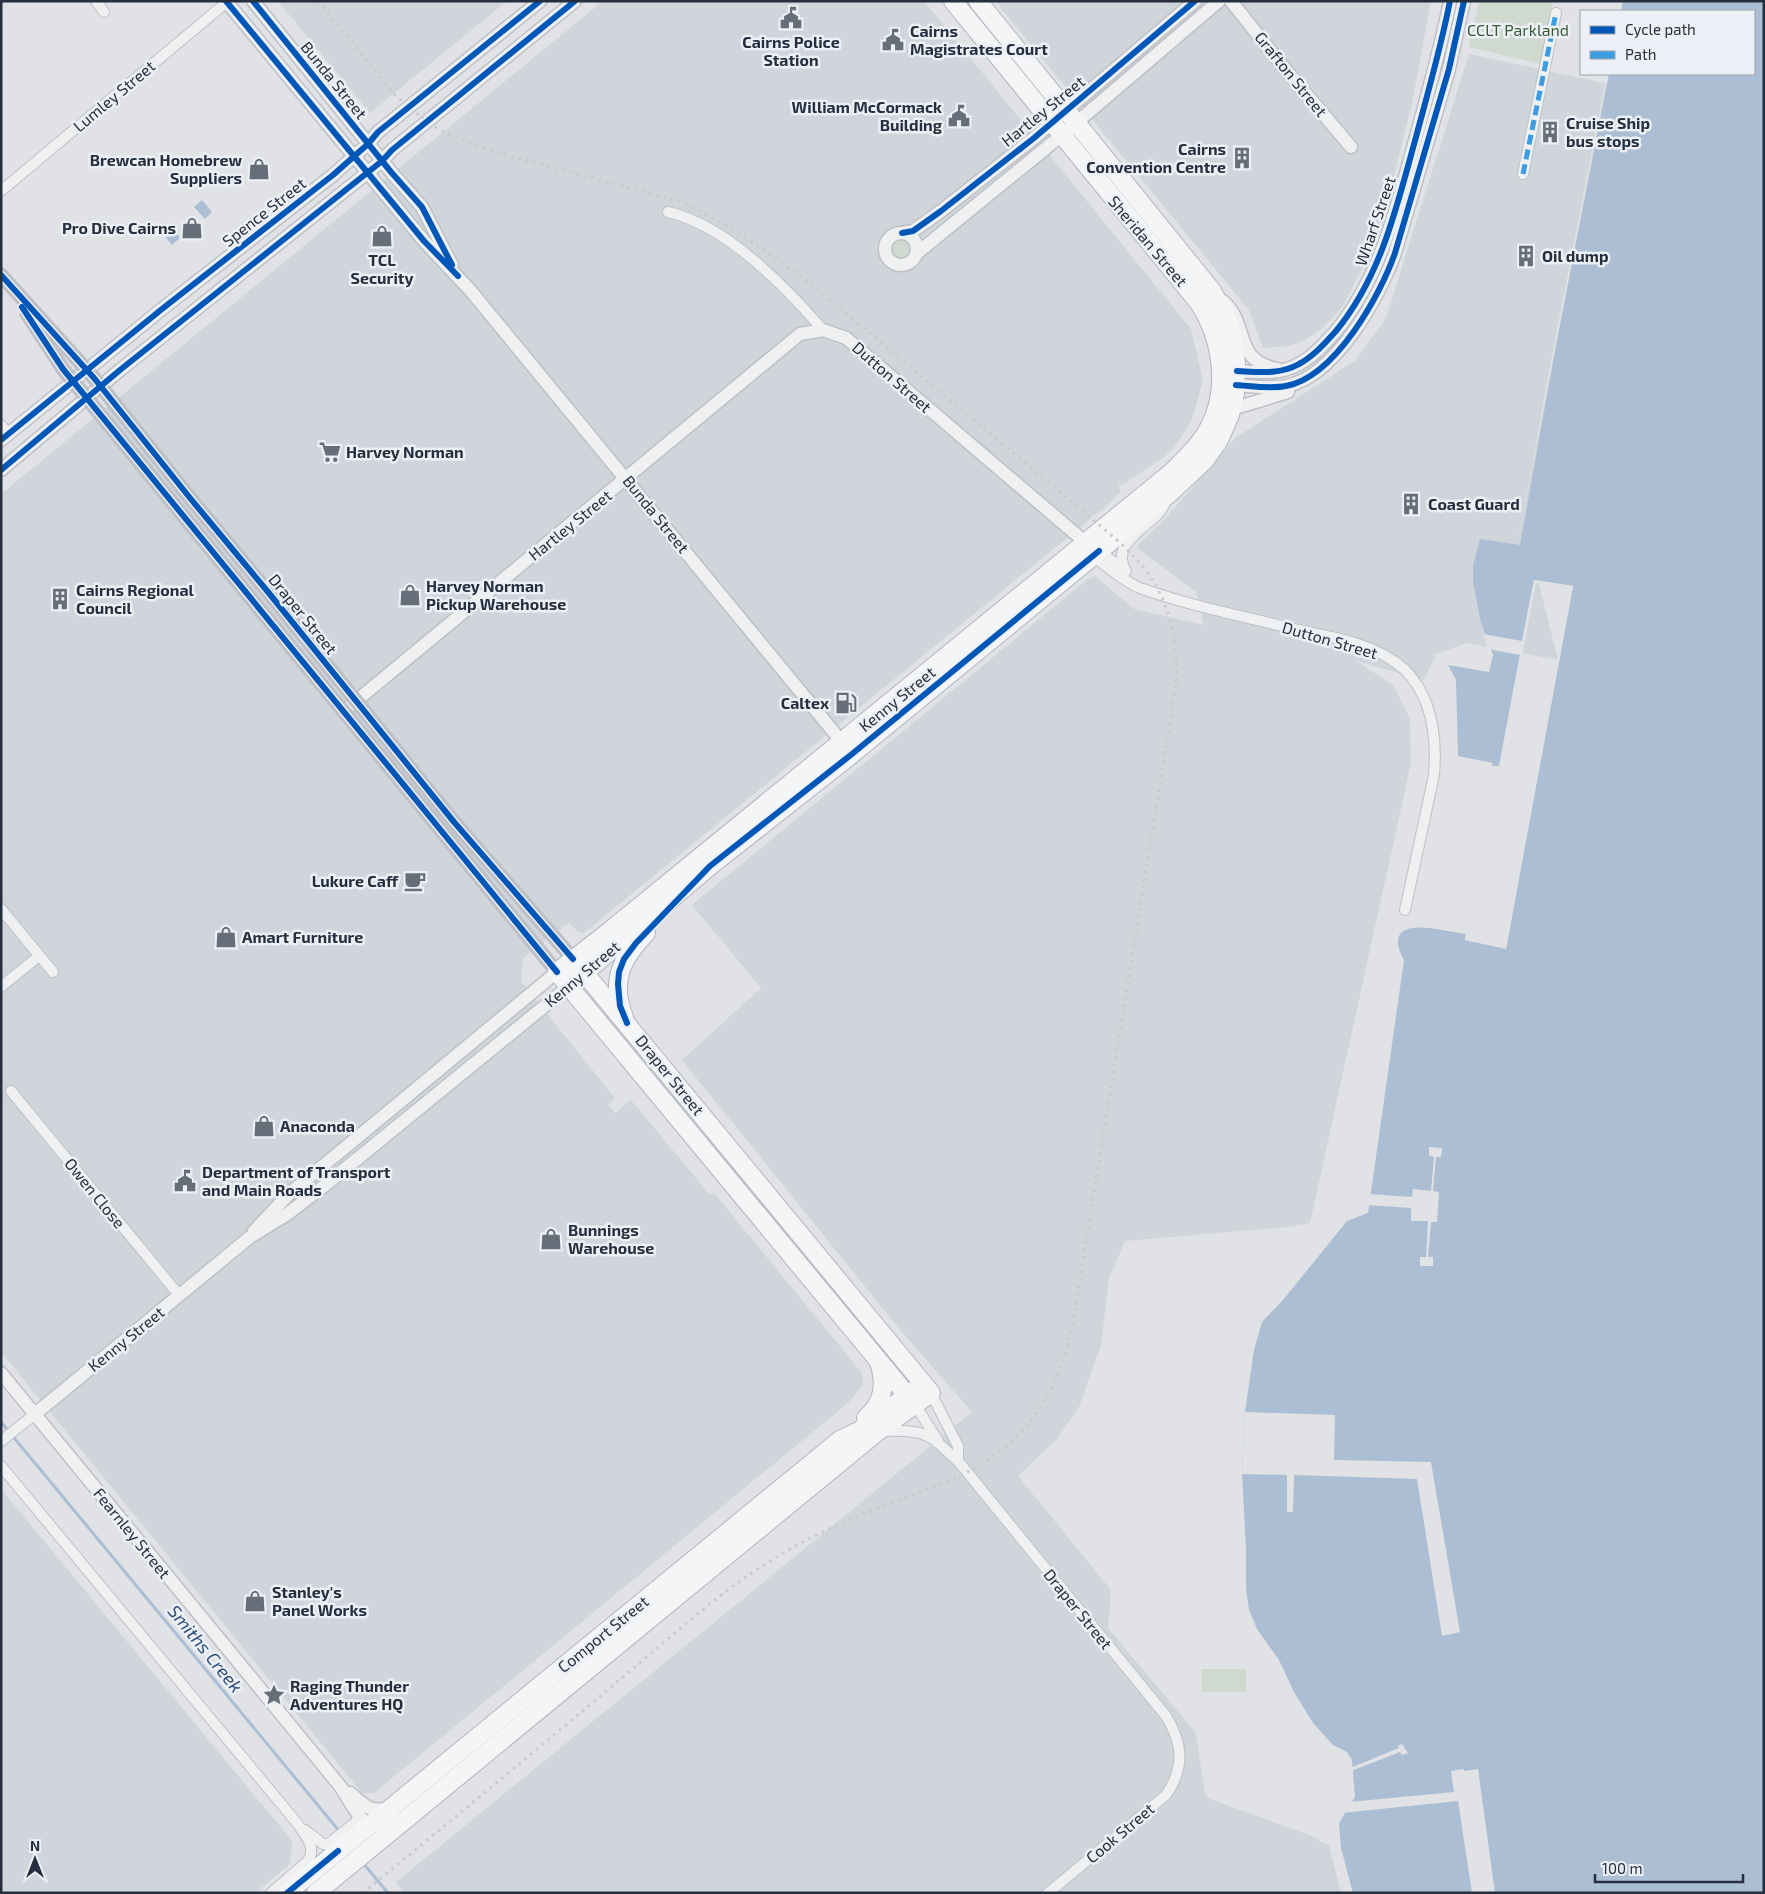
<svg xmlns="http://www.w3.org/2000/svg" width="1765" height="1894" font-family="'Exo 2',sans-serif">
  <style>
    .built { fill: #d0d5dc }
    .green { fill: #d0d9cf }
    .water { fill: #acbed3 }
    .pier { fill: #e0e2e5 }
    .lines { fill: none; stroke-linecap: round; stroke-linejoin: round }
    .stream { stroke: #acbed3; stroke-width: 3 }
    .minor-casing { stroke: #bec0c3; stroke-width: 12 }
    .tertiary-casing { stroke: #bec0c3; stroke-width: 15 }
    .trunk-casing { stroke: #b2b5ba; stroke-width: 20 }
    .minor { stroke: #eff0f2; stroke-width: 10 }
    .tertiary { stroke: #eff0f2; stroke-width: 12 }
    .secondary { stroke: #bec0c5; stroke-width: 15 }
    .trunk { stroke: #f4f5f6; stroke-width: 18 }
    .rail { stroke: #c8cacd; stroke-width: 3; stroke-dasharray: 2.5 5; stroke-linecap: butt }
    .quiet { stroke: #3c9de3; stroke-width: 5; stroke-dasharray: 10 5; stroke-linecap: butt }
    .cycleway-casing { stroke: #ecf0f6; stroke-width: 9 }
    .cycleway { stroke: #0057b8; stroke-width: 6 }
    .labels { text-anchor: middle; stroke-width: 5; stroke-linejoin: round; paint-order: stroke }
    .park-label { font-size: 16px; fill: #3a5c32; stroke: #ecf0f6 }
    .poi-label { font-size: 16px; font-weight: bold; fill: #252f3f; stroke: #ecf0f6; text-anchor: start }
    .street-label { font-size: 16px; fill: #252f3f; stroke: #ecf0f6 }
    .water-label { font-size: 18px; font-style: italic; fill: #2d4e76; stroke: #ecf0f6 }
  </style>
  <rect width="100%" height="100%" fill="#e0e2e5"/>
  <!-- built -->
  <g class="built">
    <path d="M278,1H507L370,113Z"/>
    <path d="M603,1H924L1191,329L1203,380L1192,420L1175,446L1164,457L1122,485L1118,482L1120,492L1111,502L584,933L578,932L569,923L523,958L521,981L615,1098L608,1105L615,1113L631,1100L710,1195L714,1193L862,1373L863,1384L848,1403L374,1793H362L1,1352V494Z"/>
    <path d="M995,1H1431L1412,103L1388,200L1365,261L1353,287L1340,310L1324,327L1306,340L1289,346L1263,348L1249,310Z"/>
    <path d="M1469,54L1618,86L1530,548L1558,660L1467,643L1436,654L1424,680L1356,661L1393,685L1410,719L1411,763L1310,1223L1288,1227L1125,1241L1109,1278L1101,1345L1079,1407L1057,1439L1018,1476L1111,1590L1108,1628L1196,1733L1205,1794L1210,1799L1318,1838L1319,1841L1329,1845L1341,1893H404L396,1882L972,1412L901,1331L682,1060L761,988L692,905L1088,579L1095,576L1134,609L1204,625L1196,592L1136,547L1164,520L1235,438L1356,360L1386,318Z"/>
    <path d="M1,1489L292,1841L290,1864L255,1893H1Z"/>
  </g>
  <!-- green -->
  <g class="green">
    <path d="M1479,1H1553L1541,64L1469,47Z"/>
    <circle cx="901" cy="249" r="9"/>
    <path d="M1201,1669H1246V1692H1202Z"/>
  </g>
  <!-- water -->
  <g class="water">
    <path d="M1623,1H1764V1893H1353L1341,1848L1339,1823L1355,1797L1352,1760L1347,1752L1333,1745L1313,1723L1294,1692L1279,1660L1257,1629L1249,1610L1246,1588V1548L1242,1474L1245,1412L1254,1350L1262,1322L1283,1300L1347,1221L1368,1213L1404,960C1378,912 1443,930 1466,934L1465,940L1506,948L1573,586L1534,580L1499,766H1492L1493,763L1458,756L1456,680L1448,665L1489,672L1493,655L1480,619L1473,581V565L1480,539L1520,545L1556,346L1609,74H1754V11H1621Z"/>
    <path d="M202,200L212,212L205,219L194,207Z"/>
    <path d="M168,223L180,238L172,245L160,230Z"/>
  </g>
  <!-- pier -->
  <g class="pier">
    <path d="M1607,74H1608L1518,541L1554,345Z"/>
    <path d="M1534,580L1573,586L1506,949L1465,940L1466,934L1425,927L1426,924L1467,932L1469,934L1468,938L1504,946L1570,588L1536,583L1501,767L1499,769L1520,655L1488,649L1483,634L1522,641Z"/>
    <path d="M1429,1147L1442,1148L1441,1157H1436L1433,1191L1439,1192L1437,1222H1431L1428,1257H1433V1266H1420V1257H1426L1428,1221H1411V1208L1367,1205L1369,1194L1412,1197L1413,1189L1431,1191L1434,1157L1429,1156Z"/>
    <path d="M1245,1412L1335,1415L1334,1460L1431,1462L1460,1632L1442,1636L1417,1479L1294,1475L1293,1512H1287V1475L1242,1474Z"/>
    <path d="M1402,1744L1408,1753L1402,1755L1400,1752L1351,1771L1350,1768L1399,1748L1398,1746Z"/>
    <path d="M1463,1769L1465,1771L1478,1769L1495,1893H1472L1458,1801L1342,1813L1349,1802L1454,1792L1451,1771Z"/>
  </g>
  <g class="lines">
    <!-- stream -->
    <g class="stream">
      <path d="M1,1422L340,1832"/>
      <path d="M363,1863L388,1893"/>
    </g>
    <!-- minor casing -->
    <g class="minor-casing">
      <g id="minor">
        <path d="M96,1L104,12"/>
        <path d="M1523,174L1556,13"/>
        <path d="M1,191L227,2"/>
        <path d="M668,212C726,225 785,286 823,330"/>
        <path d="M1,425L9,434"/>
        <path d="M1099,551L1124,570"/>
        <path d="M1093,556C1108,567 1123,581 1140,588C1190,606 1243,616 1294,629C1330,637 1376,643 1404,669C1432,696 1437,738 1434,775L1405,910"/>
        <path d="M1126,571C1110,547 1142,530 1156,516C1160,512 1163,508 1165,503"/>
        <path d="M1,909L53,972"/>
        <path d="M1,987L39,956"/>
        <path d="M11,1091L179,1295"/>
        <path d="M931,1393L958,1446V1461"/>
        <path d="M916,1406L938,1441"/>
        <path d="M881,1431C897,1431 917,1429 931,1438C941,1444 949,1454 958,1461L1166,1716C1183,1744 1185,1767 1166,1795L1048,1893"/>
        <path d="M1,1441L35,1414"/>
        <path d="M1,1466L297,1823C305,1835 317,1847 308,1861L271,1893"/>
        <path d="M305,1830L323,1844L343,1846"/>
        <path d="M327,1845L356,1822L359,1815"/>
      </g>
    </g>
    <!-- tertiary casing -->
    <g class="tertiary-casing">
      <g id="tertiary">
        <path d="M226,1L424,241L470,290L846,747"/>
        <path d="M253,1L391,172L422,207L452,265"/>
        <path d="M1231,1L1285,69L1351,147"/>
        <path d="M902,233L913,231L941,211L1034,138L1195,1"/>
        <circle cx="901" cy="249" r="16"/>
        <path d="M916,254L1062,135L1219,1"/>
        <path d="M1223,301C1250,325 1232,360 1277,369"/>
        <path d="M1237,371C1258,372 1280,375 1299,364C1314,356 1325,343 1336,331C1382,275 1397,205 1416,137C1428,92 1441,47 1450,1"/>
        <path d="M1236,385C1252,386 1270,389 1286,386C1335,377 1380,296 1395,253L1449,69L1464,1"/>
        <path d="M1232,409L1288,392"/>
        <path d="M1,440L162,309L333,175L368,144L378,132L540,1"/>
        <path d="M1,470L120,370L382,161L392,150L575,1"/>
        <path d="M344,711L800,334L823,330L846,338L1085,542"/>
        <path d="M254,1231L289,1194L557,972"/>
        <path d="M1,1373L340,1786C355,1808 366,1841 397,1820"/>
        <path d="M35,1414L250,1237L286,1215L324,1186L568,987"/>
        <path d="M350,1793C366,1806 369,1813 390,1808"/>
      </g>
    </g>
    <!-- trunk casing -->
    <g class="trunk-casing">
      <g id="trunk">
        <path d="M568,987L710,866L852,754L1170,493L1205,460L1219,440L1230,415L1235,393L1236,363L1233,341L1226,317L1212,291L978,1"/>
        <path d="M624,1017C610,981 621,959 646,933"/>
        <path d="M916,1406L557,972L606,934L1172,472C1186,458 1200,445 1209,428C1230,390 1222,338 1199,303L953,1"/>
        <path d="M866,1418C884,1403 886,1384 879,1362"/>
        <path d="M287,1893L840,1440L859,1431L915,1390"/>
        <path d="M316,1893L877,1432L931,1393L577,964"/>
      </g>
    </g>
    <!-- minor -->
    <use href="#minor" class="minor"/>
    <!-- tertiary -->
    <use href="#tertiary" class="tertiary"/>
    <!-- secondary -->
    <g class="secondary">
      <path d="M1,275L94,378L190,498L268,592L454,822L573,959"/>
      <path d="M27,314L63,369L557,972"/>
    </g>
    <!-- trunk -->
    <use href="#trunk" class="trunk"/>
    <!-- rail -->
    <path class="rail" d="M318,1L396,96L427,122L440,130L470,143L506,155L679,201L700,211L742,235L805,279L1090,517C1106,531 1124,545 1138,561C1169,595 1179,641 1176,685L1074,1316C1065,1365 1047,1410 1009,1444C972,1477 924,1490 879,1508C838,1524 798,1542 761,1567C711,1599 663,1644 617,1682C533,1753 448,1823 363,1893"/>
    <!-- quiet -->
    <path class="quiet" d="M1523,174L1556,13"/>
    <!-- cycleway casing -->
    <g class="cycleway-casing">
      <g id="cycleway">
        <path d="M226,1L424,241L458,276"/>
        <path d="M253,1L391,172L422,207L452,265"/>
        <path d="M902,233L913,231L941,211L1034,138L1195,1"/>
        <path d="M1,275L94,378L190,498L268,592L454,822L573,959"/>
        <path d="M22,307L63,369L557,972"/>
        <path d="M1237,371C1258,372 1280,375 1299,364C1314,356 1325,343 1336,331C1382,275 1397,205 1416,137C1428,92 1441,47 1450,1"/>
        <path d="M1236,385C1252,386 1270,389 1286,386C1335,377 1380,296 1395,253L1449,69L1464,1"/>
        <path d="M1,440L162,309L333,175L368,144L378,132L540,1"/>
        <path d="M1,470L120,370L382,161L392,150L575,1"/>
        <path d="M627,1023L620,1006L618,984L619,972L624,959L636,943L710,866L852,754L1099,551"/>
        <path d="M287,1893L338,1851"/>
      </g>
    </g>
    <!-- cycleway -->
    <use href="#cycleway" class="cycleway"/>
  </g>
  <!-- icons -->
  <defs>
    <g id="civic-bare" transform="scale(1.725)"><path d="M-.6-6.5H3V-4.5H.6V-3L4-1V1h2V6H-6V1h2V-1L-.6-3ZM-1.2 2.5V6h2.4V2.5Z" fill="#666e79" stroke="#ecf0f6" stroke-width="2.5" paint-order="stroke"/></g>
    <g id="building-bare" transform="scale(1.725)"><path d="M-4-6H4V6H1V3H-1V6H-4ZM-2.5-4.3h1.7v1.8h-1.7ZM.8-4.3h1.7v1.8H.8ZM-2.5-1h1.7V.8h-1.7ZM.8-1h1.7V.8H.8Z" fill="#666e79" stroke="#ecf0f6" stroke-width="2.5" paint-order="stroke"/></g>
    <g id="shop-bare" transform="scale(1.725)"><path d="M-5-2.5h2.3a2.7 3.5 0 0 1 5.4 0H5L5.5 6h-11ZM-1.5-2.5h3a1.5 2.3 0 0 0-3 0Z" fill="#666e79" stroke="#ecf0f6" stroke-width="2.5" paint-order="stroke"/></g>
    <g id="supermarket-bare" transform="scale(1.725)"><path d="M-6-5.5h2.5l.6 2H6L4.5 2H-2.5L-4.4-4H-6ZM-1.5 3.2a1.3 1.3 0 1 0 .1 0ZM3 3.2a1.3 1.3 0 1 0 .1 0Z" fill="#666e79" stroke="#ecf0f6" stroke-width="2.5" paint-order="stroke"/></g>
    <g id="fuel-bare" transform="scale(1.725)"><path d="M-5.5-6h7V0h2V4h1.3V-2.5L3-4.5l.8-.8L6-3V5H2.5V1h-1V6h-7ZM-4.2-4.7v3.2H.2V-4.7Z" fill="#666e79" stroke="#ecf0f6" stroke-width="2.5" paint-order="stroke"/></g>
    <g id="cafe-bare" transform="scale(1.725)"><path d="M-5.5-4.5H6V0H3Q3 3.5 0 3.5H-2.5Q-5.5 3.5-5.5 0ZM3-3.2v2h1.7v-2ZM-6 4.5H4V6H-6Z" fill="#666e79" stroke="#ecf0f6" stroke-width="2.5" paint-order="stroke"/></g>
    <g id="sight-bare" transform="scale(1.725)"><path d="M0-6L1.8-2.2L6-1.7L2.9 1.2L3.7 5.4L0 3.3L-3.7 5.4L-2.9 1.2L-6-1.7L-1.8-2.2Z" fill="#666e79" stroke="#ecf0f6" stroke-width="2.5" paint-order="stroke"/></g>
  </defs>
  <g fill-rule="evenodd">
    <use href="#civic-bare" x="791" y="18"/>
    <use href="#civic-bare" x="893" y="40"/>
    <use href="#civic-bare" x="959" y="116"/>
    <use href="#building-bare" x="1550" y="132"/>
    <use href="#building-bare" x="1242" y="158"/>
    <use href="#shop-bare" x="259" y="169"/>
    <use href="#shop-bare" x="192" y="228"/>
    <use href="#shop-bare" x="382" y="236"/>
    <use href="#building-bare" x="1526" y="256"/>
    <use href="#supermarket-bare" x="330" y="452"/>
    <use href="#building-bare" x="1411" y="504"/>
    <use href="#shop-bare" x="410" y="595"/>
    <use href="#building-bare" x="60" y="599"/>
    <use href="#fuel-bare" x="846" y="703"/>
    <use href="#cafe-bare" x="415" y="881"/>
    <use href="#shop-bare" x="226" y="937"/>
    <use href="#shop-bare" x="264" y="1126"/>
    <use href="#civic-bare" x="185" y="1181"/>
    <use href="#shop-bare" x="551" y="1239"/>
    <use href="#shop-bare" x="255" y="1601"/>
    <use href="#sight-bare" x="274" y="1695"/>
  </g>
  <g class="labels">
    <!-- park labels -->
    <g class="park-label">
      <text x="1518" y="36">CCLT Parkland</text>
    </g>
    <!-- poi labels -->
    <g class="poi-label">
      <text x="910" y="37">Cairns<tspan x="910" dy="18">Magistrates Court</tspan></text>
      <text x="791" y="48" text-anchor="middle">Cairns Police<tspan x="791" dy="18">Station</tspan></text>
      <text x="942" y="113" text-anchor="end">William McCormack<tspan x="942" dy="18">Building</tspan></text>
      <text x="1566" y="129">Cruise Ship<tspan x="1566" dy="18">bus stops</tspan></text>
      <text x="1226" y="155" text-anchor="end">Cairns<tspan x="1226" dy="18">Convention Centre</tspan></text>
      <text x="242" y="166" text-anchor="end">Brewcan Homebrew<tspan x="242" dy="18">Suppliers</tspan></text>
      <text x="176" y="234" text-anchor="end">Pro Dive Cairns</text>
      <text x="1542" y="262">Oil dump</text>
      <text x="382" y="266" text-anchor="middle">TCL<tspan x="382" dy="18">Security</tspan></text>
      <text x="346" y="458">Harvey Norman</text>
      <text x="1428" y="510">Coast Guard</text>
      <text x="426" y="592">Harvey Norman<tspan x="426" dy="18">Pickup Warehouse</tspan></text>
      <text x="76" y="596">Cairns Regional<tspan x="76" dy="18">Council</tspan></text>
      <text x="829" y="709" text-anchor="end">Caltex</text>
      <text x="398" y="887" text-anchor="end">Lukure Caff</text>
      <text x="242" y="943">Amart Furniture</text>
      <text x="280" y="1132">Anaconda</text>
      <text x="202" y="1178">Department of Transport<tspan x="202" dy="18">and Main Roads</tspan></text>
      <text x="568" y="1236">Bunnings<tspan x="568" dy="18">Warehouse</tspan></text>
      <text x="272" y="1598">Stanley's<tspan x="272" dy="18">Panel Works</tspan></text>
      <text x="290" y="1692">Raging Thunder<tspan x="290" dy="18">Adventures HQ</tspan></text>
    </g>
    <!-- street labels -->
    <g class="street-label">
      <text transform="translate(1291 74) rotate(51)" y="6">Grafton Street</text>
      <text transform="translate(334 80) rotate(51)" y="6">Bunda Street</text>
      <text transform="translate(114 96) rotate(-40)" y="6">Lumley Street</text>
      <text transform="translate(1043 111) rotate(-39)" y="6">Hartley Street</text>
      <text transform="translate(264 212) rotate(-38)" y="6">Spence Street</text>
      <text transform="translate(1375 221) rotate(-71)" y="6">Wharf Street</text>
      <text transform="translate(1148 241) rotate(50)" y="6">Sheridan Street</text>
      <text transform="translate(892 377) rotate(41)" y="6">Dutton Street</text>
      <text transform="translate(656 514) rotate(51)" y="6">Bunda Street</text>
      <text transform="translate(570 525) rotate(-39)" y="6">Hartley Street</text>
      <text transform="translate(303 614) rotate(51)" y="6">Draper Street</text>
      <text transform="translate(1330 640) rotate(16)" y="6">Dutton Street</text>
      <text transform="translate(897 699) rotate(-39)" y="6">Kenny Street</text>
      <text transform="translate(582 974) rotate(-40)" y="6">Kenny Street</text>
      <text transform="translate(670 1075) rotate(51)" y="6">Draper Street</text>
      <text transform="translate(95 1193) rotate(51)" y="6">Owen Close</text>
      <text transform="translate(126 1339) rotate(-39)" y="6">Kenny Street</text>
      <text transform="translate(132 1533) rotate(51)" y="6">Fearnley Street</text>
      <text transform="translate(1078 1609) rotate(51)" y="6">Draper Street</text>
      <text transform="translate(603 1634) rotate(-39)" y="6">Comport Street</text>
      <text transform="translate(1120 1833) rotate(-40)" y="6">Cook Street</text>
    </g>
    <!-- water labels -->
    <g class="water-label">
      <text transform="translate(205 1649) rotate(51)" y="6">Smiths Creek</text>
    </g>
  </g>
  <!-- border -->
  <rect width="1765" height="1894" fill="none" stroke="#252f3f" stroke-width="5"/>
  <!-- legend -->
  <rect x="1580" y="10" width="175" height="65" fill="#ecf0f6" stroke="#9ca3ad"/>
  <rect x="1590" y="26" width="25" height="8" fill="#0057b8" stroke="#9ca3ad"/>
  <text x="1625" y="35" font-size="15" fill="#252f3f">Cycle path</text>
  <rect x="1590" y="51" width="25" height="8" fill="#3c9de3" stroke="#9ca3ad"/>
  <text x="1625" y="60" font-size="15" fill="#252f3f">Path</text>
  <!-- north arrow -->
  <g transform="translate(35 1859)" stroke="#ecf0f6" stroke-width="4" paint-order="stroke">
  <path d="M0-4L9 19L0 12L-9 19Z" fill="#252f3f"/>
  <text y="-8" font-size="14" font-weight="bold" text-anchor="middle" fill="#252f3f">N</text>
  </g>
  <!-- scale -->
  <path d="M1595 1874v8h148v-8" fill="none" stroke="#252f3f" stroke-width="2.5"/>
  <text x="1602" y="1874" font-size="15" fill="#252f3f" stroke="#ecf0f6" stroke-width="4" paint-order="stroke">100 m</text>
</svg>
